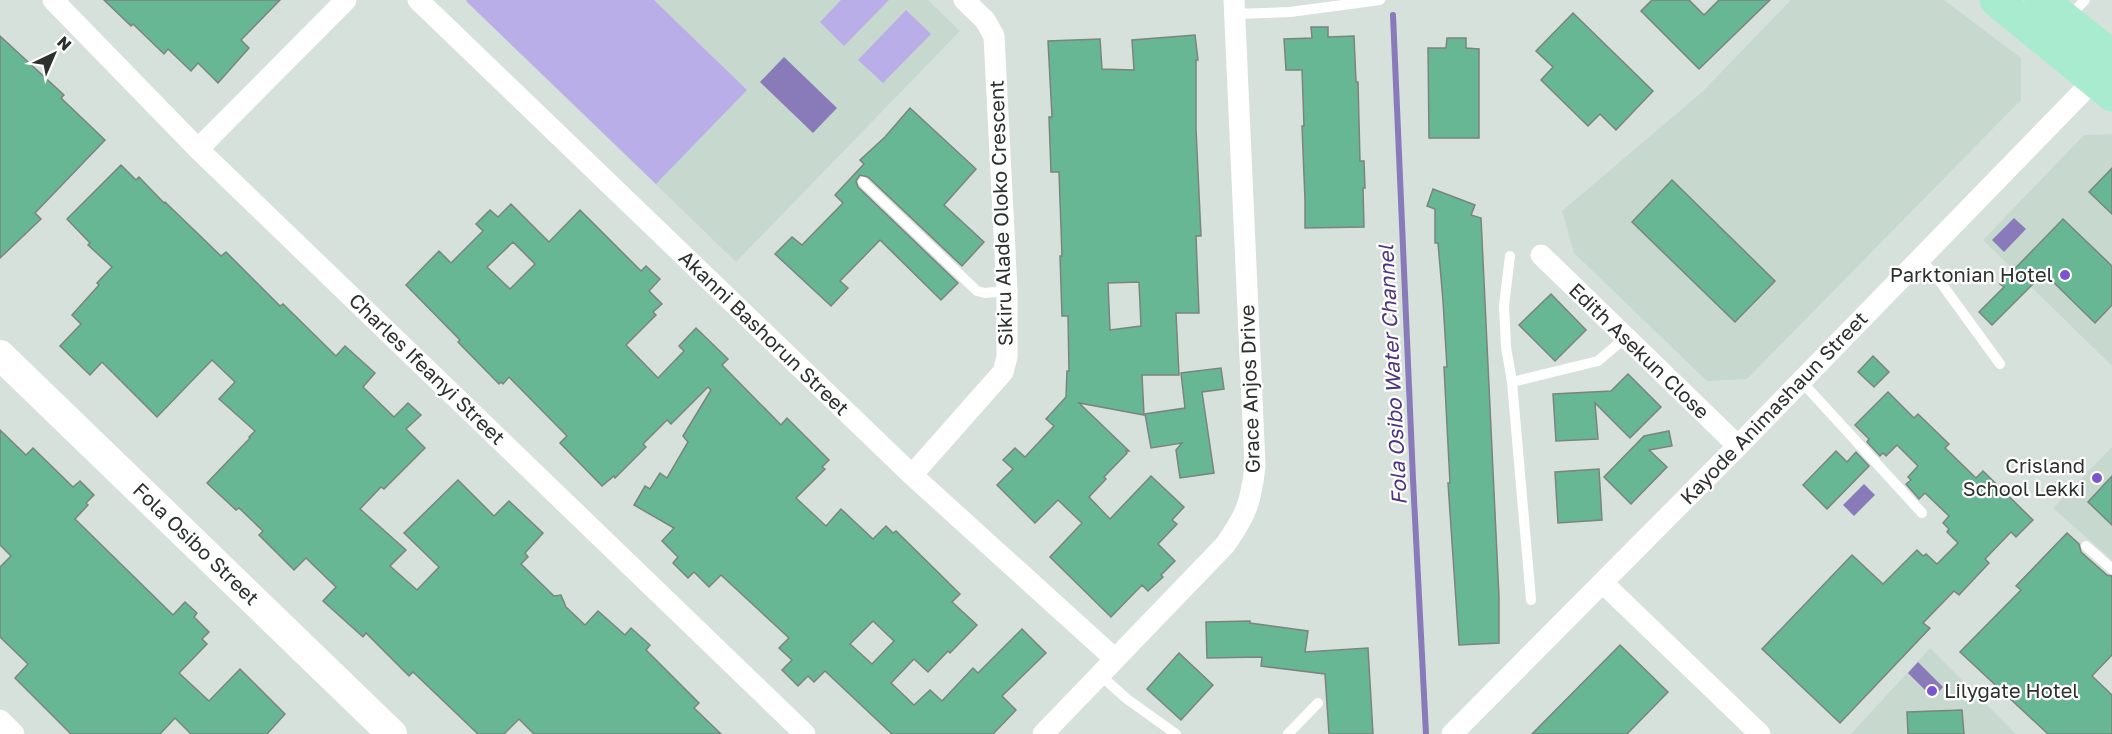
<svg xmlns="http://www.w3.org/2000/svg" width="2112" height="734" font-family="'Golos Text',sans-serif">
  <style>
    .built { fill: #c7d9cf }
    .green { fill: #baaee9 }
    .water { fill: #897aba }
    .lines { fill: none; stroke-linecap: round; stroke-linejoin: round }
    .stream { stroke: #897aba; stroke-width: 6 }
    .building { fill: #67b794; stroke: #7b847f; stroke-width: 1.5; fill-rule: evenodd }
    .lane { stroke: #fff; stroke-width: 10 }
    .street { stroke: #fff; stroke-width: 21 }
    .secondary { stroke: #fff; stroke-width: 30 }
    .primary { stroke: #a9ebcf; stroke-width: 33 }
    .poi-dot { fill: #7b55cf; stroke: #fff; stroke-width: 2 }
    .labels { text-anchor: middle; stroke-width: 4.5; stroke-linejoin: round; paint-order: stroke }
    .street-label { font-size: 20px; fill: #2c302e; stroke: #fff }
    .poi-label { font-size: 20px; fill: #2c302e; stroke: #fff; text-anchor: end }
    .water-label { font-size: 21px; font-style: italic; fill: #4c3582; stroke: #fff }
  </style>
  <rect width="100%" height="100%" fill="#d7e1dc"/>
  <!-- built -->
  <g class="built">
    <path d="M465,0H928L960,31L736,262Z"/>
    <path d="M1791,0H1944L2021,58V100L1747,379L1707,381L1574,253L1562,211L1702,92Z"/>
    <path d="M2112,134V366L1983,240L2084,135Z"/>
    <path d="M2112,447V560L2053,508Z"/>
    <path d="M1930,648L2016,734H1851Z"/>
  </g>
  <!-- green -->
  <g class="green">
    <path d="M468,0H654L747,90L656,184L466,1Z"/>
    <path d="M841,0H889L844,46L820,22Z"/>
    <path d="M906,10L931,34L883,83L858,60Z"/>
  </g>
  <!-- water -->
  <g class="water">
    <path d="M784,57L837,108L813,133L760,82Z"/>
    <path d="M2014,218L2026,229L2004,252L1992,240Z"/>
    <path d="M1864,484L1875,495L1854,516L1843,505Z"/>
    <path d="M1918,662L1943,687L1933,698L1908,673Z"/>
  </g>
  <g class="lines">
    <!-- stream -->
    <path class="stream" d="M1393,15L1413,479L1426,734"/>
  </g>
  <!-- building -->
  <g class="building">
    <path d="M104,0H280L241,40L249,48L218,83L198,63L191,71L168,49L164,54L133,24L131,26Z"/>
    <path d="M1652,0H1689L1704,15L1719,0H1770L1699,69L1641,11Z"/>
    <path d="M1573,13L1653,91L1616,130L1600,114L1588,126L1541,80L1553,67L1536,51Z"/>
    <path d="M1311,27H1328V37L1354,36L1356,82H1358L1360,161H1364L1365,188H1363L1364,227L1305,228V200L1302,126H1304L1302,70H1286L1284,39L1312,38Z"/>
    <path d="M1195,35L1198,60H1196V129L1201,236H1196L1199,313H1176L1179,375H1142L1144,415L1079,403L1129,451H1126L1127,453L1104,477L1106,479L1089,497L1110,519L1151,476L1184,507L1172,520L1177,524L1158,544L1175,561L1161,575L1163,577L1148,591L1142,585L1111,617L1050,557L1082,523L1058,500L1035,523L997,485L1013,469L1003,460L1015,448L1025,457L1054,426L1046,419L1066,397L1067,371H1069L1068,316H1062L1060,256H1062L1059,172H1051L1049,117H1052L1048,41L1100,39L1102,69L1134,70L1132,40ZM1139,282L1141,326L1110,330L1108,283Z"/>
    <path d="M0,36L64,95L61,98L105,140L35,213L41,219L0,258Z"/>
    <path d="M1447,38H1466V48L1479,49V138H1429L1428,48H1446Z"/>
    <path d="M910,108L976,169L944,205L984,242L962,266L868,177L860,175L856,181L858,187L958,283L941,300L880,240L840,281L848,288L831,306L775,254L792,237L802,245L843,203L835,195L864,164L860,160L885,137Z"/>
    <path d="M121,165L136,180L139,177L164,203L165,202L221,256L226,252L280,306L283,304L336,356L345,346L375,373L363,387L394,417L408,403L421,415L406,429L425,448L384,489L381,487L360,509L406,550L390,566L417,590L439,567L404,533L458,480L494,516L509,501L543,533L525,553L528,557L521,564L554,596L561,595L566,607L585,625L598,611L625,635L631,628L650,645L646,650L699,703L694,708L721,734H534L519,719L504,734H478L413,672L409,676L366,633L363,637L323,601L336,587L306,558L294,570L259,535L263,531L239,508L236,510L207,483L250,438L249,437L255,431L219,399L235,382L212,360L157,417L102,362L90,375L60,346L81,324L72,315L99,285L97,283L112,267L88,245L90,243L67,219Z"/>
    <path d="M2112,168V214L2089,192Z"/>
    <path d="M1672,180L1775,281L1735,322L1632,222Z"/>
    <path d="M1433,189L1475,205L1471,215L1481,218L1499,597V643L1459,645L1448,483H1450L1444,367H1447L1443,301L1438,243H1435V209L1427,206Z"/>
    <path d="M511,204L549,242L580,210L641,271L646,266L660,279L649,291L662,304L653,312L656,315L626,345L658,378L684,351L679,346L696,328L728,359L722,365L781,425L787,418L829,460L822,467L825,469L796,498L826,526L841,509L873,539L886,526L893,533L896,531L960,594L952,602L977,625L950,653L948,651L928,672L914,659L891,683L914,705L930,690L942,701L973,668L978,673L1022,629L1046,653L1002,696L1016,710L993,734H892L825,671L814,682L808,676L798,686L782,670L792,660L779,648L789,638L721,575L709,587L694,572L688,578L673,563L678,557L662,541L674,528L634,505L645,486L650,489L660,473L667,478L688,442L683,436L711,390L708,387L671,424L667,420L643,444L646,447L615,478L614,476L602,486L560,443L567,436L509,377L503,384L501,382L499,384L458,342L460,340L406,285L439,251L451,263L483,231L476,224L490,210L498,217ZM513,242L535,264L510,289L487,267ZM873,621L894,641L872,664L850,644Z"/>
    <path d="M2063,219L2112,266V305L2095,323L2044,273L1992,325L1979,312L2004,287L2000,284Z"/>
    <path d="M1551,294L1586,330L1555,361L1519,325Z"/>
    <path d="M1873,356L1889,372L1874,387L1858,372Z"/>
    <path d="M1221,368L1224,389L1202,392L1214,473L1180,478L1176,450L1182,443L1151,448L1145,414L1185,408L1181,373Z"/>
    <path d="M1628,374L1661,407L1630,438L1595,403L1598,439L1556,441L1553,394L1611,391Z"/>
    <path d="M1888,392L1914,418L1918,414L1949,444L1945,448L1976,478L1983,471L2033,520L2016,537L2011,532L1985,559L1989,563L1959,595L1954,591L1923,623L1930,628L1840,723L1762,649L1852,555L1883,584L1917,550L1923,556L1926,554L1937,564L1958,543L1947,532L1949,529L1943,523L1949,516L1925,493L1919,499L1906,484L1911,480L1908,477L1918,466L1897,445L1886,456L1883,453L1880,456L1867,442L1869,439L1855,425Z"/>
    <path d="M0,430L26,455L33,448L73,487L80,481L94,495L86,503L88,505L75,519L173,615L185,602L197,613L194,617L209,632L202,639L207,644L179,673L209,701L240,669L285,714L267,734H191L175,718L160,734H71L15,678L28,664L0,637V567L11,556L0,545Z"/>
    <path d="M1669,431L1672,446L1649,450L1667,467L1631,504L1604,477L1644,436Z"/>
    <path d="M1836,451L1847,462L1856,452L1869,466L1827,509L1803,485Z"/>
    <path d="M1599,469L1602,520L1558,523L1555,472Z"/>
    <path d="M2112,476V525L2088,502Z"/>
    <path d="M2067,533L2079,544L2081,552L2107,575L2112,576V655L2092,676L2112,695V734H2048L1960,652L2021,590L2016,586Z"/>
    <path d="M1250,621V623L1308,631L1305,652L1368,648L1373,734H1329L1325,674L1261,666L1262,657L1207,658L1206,622Z"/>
    <path d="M1620,645L1668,692L1627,734H1532Z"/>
    <path d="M1179,653L1213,685L1181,720L1147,689Z"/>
    <path d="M1962,710L1964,734H1908L1907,712Z"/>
  </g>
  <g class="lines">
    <!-- lane -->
    <g class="lane">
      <path d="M1235,14L1290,12L1380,0"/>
      <path d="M2068,18L2085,0"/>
      <path d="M863,182L977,291L985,293L1007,291"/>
      <path d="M1510,256L1504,306L1506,347L1512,382L1531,600"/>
      <path d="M1920,258L1941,283L2000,364"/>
      <path d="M1801,381L1922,513"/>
      <path d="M1512,382L1598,361L1626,337"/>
      <path d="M2086,546L2112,569"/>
      <path d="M1100,675L1127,699L1176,734"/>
      <path d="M1288,734L1318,703"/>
    </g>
    <!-- street -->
    <g class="street">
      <path d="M53,0L198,149L805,734"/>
      <path d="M418,0L912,475L1115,659"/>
      <path d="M198,149L346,0"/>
      <path d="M1541,255L1738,446"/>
      <path d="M912,475L1003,372L1007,357V291L994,36L985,20L964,0"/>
      <path d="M1603,583L1760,734"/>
      <path d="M0,720L14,734"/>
      <path d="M1043,734L1225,545C1246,515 1251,503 1255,466L1234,0"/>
      <path d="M1452,734L1738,446L2094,80"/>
    </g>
    <!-- secondary -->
    <path class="secondary" d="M0,355L392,734"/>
    <!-- primary -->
    <g class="primary">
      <path d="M1996,0L2112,95"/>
      <path d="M2041,0L2112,56"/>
    </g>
  </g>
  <!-- markers -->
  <g class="poi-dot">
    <circle cx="2065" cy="275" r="6"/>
    <circle cx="2097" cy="478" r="6"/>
    <circle cx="1932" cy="691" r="6"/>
  </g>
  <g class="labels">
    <!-- street labels -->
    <g class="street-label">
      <text transform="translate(1001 213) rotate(-92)" y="7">Sikiru Alade Oloko Crescent</text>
      <text transform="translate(764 333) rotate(44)" y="7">Akanni Bashorun Street</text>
      <text transform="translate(1639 351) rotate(44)" y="7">Edith Asekun Close</text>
      <text transform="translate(427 369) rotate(44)" y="7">Charles Ifeanyi Street</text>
      <text transform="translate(1250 389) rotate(-92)" y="7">Grace Anjos Drive</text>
      <text transform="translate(1774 408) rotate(-46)" y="7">Kayode Animashaun Street</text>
      <text transform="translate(196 544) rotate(44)" y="7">Fola Osibo Street</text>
    </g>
    <!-- poi labels -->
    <g class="poi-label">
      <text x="2053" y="282">Parktonian Hotel</text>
      <text x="2085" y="473">Crisland<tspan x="2085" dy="23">School Lekki</tspan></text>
      <text x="1944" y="698" text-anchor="start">Lilygate Hotel</text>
    </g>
    <!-- water labels -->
    <g class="water-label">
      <text transform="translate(1393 375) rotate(-93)" y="7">Fola Osibo Water Channel</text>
    </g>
  </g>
  <!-- north arrow -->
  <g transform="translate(54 54) rotate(44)" stroke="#ffffff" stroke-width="4.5" paint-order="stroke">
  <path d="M0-4.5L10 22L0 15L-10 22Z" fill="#2c302e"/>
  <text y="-9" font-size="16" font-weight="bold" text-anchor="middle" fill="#2c302e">N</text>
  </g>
</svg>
